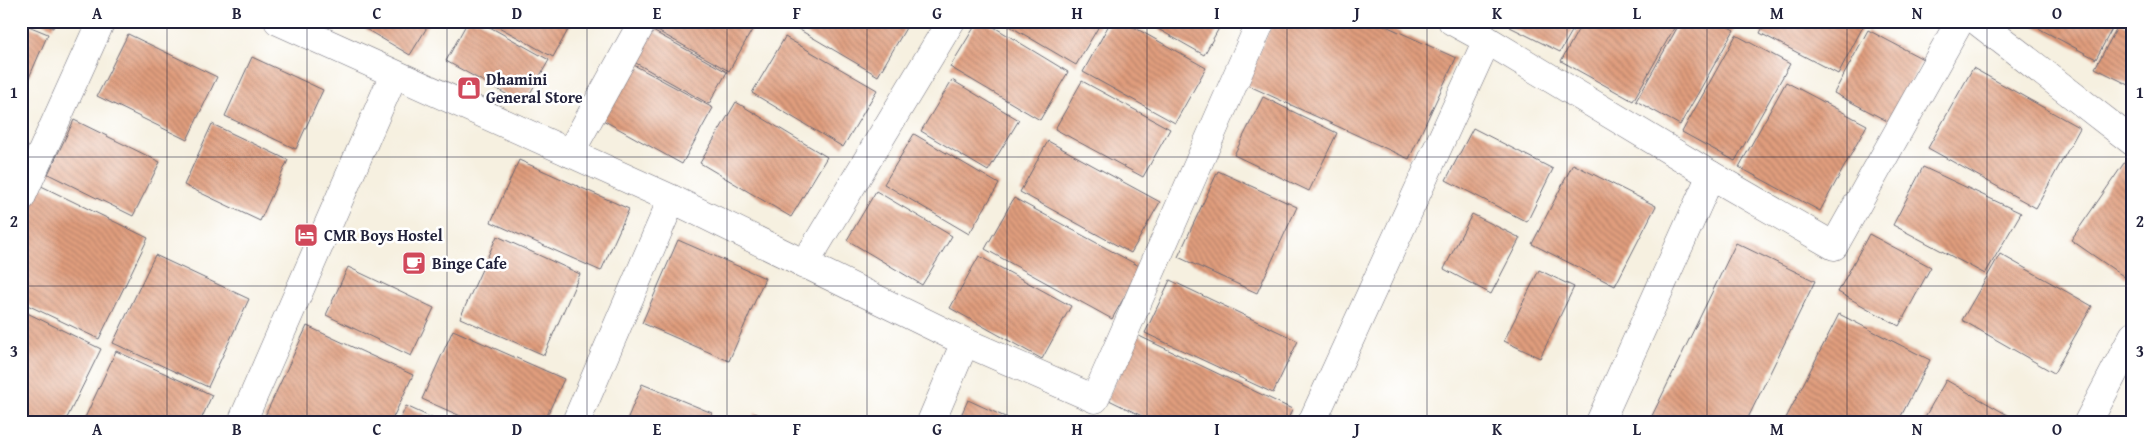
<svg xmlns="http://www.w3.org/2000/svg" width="2154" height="443" font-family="'Gentium Book Plus',serif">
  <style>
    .building { fill: url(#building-back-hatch) }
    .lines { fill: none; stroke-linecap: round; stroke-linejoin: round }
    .minor-casing { stroke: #6c6a75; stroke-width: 29 }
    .minor { stroke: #fff; stroke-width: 28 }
    .grid { fill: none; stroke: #22223b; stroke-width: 1; stroke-opacity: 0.55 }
    .labels { text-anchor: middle; stroke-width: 5; stroke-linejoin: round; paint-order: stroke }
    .poi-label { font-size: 16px; font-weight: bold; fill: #22223b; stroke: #fff; text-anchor: start }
    .neatline { fill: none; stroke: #22223b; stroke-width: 2 }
    .grid-label { font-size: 16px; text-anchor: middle; font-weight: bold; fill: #22223b }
  </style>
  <defs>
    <pattern id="building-back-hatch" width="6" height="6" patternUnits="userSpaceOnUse" patternTransform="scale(1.25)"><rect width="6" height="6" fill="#e09d7d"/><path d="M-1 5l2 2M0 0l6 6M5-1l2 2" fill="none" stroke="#b58068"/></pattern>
  </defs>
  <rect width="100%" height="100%" fill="#fff"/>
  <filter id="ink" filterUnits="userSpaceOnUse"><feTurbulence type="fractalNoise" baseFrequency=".02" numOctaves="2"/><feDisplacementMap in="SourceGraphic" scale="10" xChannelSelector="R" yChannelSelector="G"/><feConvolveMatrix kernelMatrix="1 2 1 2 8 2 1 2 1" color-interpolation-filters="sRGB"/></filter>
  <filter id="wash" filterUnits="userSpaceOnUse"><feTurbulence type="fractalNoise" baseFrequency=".0096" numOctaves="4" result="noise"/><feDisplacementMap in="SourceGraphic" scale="20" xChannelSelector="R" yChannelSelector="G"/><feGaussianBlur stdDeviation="1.12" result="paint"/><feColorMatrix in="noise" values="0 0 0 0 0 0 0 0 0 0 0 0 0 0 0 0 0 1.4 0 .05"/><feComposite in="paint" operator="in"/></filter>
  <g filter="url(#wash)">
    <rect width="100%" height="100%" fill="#f6f0e0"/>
    <g id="blocks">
      <!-- building -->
      <g class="building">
        <path d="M38,21H56L53,28Z"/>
        <path d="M352,21H431L410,55Z"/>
        <path d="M468,21H479L549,60L524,104L446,61Z"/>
        <path d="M488,21H573L553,57Z"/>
        <path d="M658,21H757L729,71L654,29Z"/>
        <path d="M790,21H910L878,76L788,23Z"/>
        <path d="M978,21H984L1068,72L1040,120L950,67Z"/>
        <path d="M1001,21H1102L1076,65Z"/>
        <path d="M1111,21H1123L1206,68L1175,123L1083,72Z"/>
        <path d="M1144,21H1223L1204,55Z"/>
        <path d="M1273,21H1375L1456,58L1409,159L1245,84Z"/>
        <path d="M1513,21H1578L1560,52L1510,27Z"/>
        <path d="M1583,21H1678L1633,101L1561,61Z"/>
        <path d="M1681,21H1718L1734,30L1680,125L1636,101Z"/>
        <path d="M1766,21H1866L1838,74L1760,33Z"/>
        <path d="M2025,21H2116L2096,59Z"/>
        <path d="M2120,22L2133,29V87L2095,68Z"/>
        <path d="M21,23L48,34L21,96Z"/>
        <path d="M651,30L727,72L709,104L634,62Z"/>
        <path d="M1868,30L1923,59L1889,122L1834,93Z"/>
        <path d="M128,34L217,77L187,140L97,96Z"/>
        <path d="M1736,35L1790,64L1735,161L1682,132Z"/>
        <path d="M785,37L877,90L843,147L752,93Z"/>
        <path d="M252,57L323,90L296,149L225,116Z"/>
        <path d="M632,64L713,108L682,164L601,119Z"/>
        <path d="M1973,68L2080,128L2036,208L1928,148Z"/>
        <path d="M952,80L1019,120L988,171L921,131Z"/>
        <path d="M1082,81L1170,129L1143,177L1055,129Z"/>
        <path d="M1786,82L1867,125L1820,211L1739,167Z"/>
        <path d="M1263,97L1337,133L1309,191L1234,155Z"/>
        <path d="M736,102L827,157L791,217L700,163Z"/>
        <path d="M74,120L160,162L133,216L48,174Z"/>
        <path d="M212,124L288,160L260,221L184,185Z"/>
        <path d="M1473,128L1553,169L1527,222L1446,180Z"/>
        <path d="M914,134L999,184L969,234L884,184Z"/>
        <path d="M1048,141L1160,202L1131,253L1020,192Z"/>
        <path d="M2131,153L2133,268L2126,278L2071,240Z"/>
        <path d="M519,160L629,209L601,271L491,222Z"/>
        <path d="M1573,164L1656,206L1615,286L1532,244Z"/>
        <path d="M1923,167L2021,213L1985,274L1893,225Z"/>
        <path d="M1218,171L1297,207L1257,293L1178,257Z"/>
        <path d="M33,182L148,238L99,339L21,302V207Z"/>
        <path d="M876,191L952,236L922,285L847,240Z"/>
        <path d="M1014,198L1141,267L1112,319L985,249Z"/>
        <path d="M1472,214L1520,238L1491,294L1444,269Z"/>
        <path d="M1869,234L1931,267L1899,326L1838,292Z"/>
        <path d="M497,236L580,274L544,355L460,318Z"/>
        <path d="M678,240L765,278L729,361L642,323Z"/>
        <path d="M1736,243L1815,281L1746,422H1653L1650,420Z"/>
        <path d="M2000,254L2092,306L2054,373L1962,320Z"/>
        <path d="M155,255L249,299L208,387L113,343Z"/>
        <path d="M979,256L1071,306L1042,359L950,308Z"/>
        <path d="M348,267L434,308L411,356L326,315Z"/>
        <path d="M1539,270L1574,287L1540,358L1504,341Z"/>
        <path d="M1170,280L1298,341L1273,393L1145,333Z"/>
        <path d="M21,310L101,349L65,422H21Z"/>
        <path d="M1839,314L1930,360L1898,422H1784Z"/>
        <path d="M307,326L413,375L391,422H273L264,418Z"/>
        <path d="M453,330L564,379L544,422H474L422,399Z"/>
        <path d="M1137,335L1292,409L1287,422H1154L1107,399Z"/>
        <path d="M116,351L212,395L200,422H83Z"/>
        <path d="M1946,380L2020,422H1922Z"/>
        <path d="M642,384L712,413L708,422H626Z"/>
        <path d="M968,400L1016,422H958Z"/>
        <path d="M406,406L441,422H399Z"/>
        <path d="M755,413L773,422H751Z"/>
      </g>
    </g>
  </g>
  <g filter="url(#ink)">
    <use href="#blocks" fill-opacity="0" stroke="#6c6a75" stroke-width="1"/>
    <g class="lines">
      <!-- minor casing -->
      <g class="minor-casing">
        <g id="minor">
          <path d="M278,21L672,199L965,342L931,422"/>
          <path d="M1452,21L1487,40L1711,175L1834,246L1960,21"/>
          <path d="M1977,21L2133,142"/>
          <path d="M570,153L643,21"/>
          <path d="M21,198L101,21"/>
          <path d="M804,265L951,21"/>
          <path d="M965,342L1095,399L1261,21"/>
          <path d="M242,422L394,74"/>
          <path d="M576,422L672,199"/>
          <path d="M1312,422L1487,40"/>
          <path d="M1600,422L1711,175"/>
          <path d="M2088,422L2133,336"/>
        </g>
      </g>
      <!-- minor -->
      <use href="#minor" class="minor"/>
    </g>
  </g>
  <!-- grid -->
  <path class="grid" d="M167,21V422M307,21V422M447,21V422M587,21V422M727,21V422M867,21V422M1007,21V422M1147,21V422M1287,21V422M1427,21V422M1567,21V422M1707,21V422M1847,21V422M1987,21V422M21,157H2133M21,286H2133"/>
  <!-- icons -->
  <defs>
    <g id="shop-square" transform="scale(1.25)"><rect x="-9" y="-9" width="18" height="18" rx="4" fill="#d1495b" stroke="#fff"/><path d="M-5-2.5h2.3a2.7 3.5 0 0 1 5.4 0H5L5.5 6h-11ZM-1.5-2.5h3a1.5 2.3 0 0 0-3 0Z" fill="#fff"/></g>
    <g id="hotel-square" transform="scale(1.25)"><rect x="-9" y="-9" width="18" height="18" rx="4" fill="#d1495b" stroke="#fff"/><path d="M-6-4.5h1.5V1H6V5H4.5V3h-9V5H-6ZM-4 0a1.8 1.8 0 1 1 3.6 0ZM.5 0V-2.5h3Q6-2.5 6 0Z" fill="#fff"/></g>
    <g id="cafe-square" transform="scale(1.25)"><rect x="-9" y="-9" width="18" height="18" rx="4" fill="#d1495b" stroke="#fff"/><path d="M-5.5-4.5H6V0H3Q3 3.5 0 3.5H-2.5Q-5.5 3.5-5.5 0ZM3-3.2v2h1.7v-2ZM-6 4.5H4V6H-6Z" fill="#fff"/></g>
  </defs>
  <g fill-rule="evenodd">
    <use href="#shop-square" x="469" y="88"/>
    <use href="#hotel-square" x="306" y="235"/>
    <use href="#cafe-square" x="414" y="263"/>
  </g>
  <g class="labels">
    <!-- poi labels -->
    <g class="poi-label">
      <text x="486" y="85">Dhamini<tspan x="486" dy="18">General Store</tspan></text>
      <text x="324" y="241">CMR Boys Hostel</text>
      <text x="432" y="269">Binge Cafe</text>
    </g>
  </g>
  <!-- margin -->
  <rect width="2154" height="443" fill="none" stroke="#fff" stroke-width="55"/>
  <rect x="28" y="28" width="2098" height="388" class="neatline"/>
  <g class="grid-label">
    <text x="97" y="19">A</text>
    <text x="237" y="19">B</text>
    <text x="377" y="19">C</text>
    <text x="517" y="19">D</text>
    <text x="657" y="19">E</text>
    <text x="797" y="19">F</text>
    <text x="937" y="19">G</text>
    <text x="1077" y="19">H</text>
    <text x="1217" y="19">I</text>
    <text x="1357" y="19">J</text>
    <text x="1497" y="19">K</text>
    <text x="1637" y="19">L</text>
    <text x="1777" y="19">M</text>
    <text x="1917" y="19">N</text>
    <text x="2057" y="19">O</text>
    <text x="14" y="98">1</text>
    <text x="2140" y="98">1</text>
    <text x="14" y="227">2</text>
    <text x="2140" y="227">2</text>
    <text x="14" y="357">3</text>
    <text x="2140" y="357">3</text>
    <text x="97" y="435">A</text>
    <text x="237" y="435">B</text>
    <text x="377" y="435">C</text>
    <text x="517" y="435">D</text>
    <text x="657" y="435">E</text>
    <text x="797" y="435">F</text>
    <text x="937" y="435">G</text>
    <text x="1077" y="435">H</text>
    <text x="1217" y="435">I</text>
    <text x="1357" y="435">J</text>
    <text x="1497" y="435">K</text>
    <text x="1637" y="435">L</text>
    <text x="1777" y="435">M</text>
    <text x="1917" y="435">N</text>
    <text x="2057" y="435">O</text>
  </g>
</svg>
